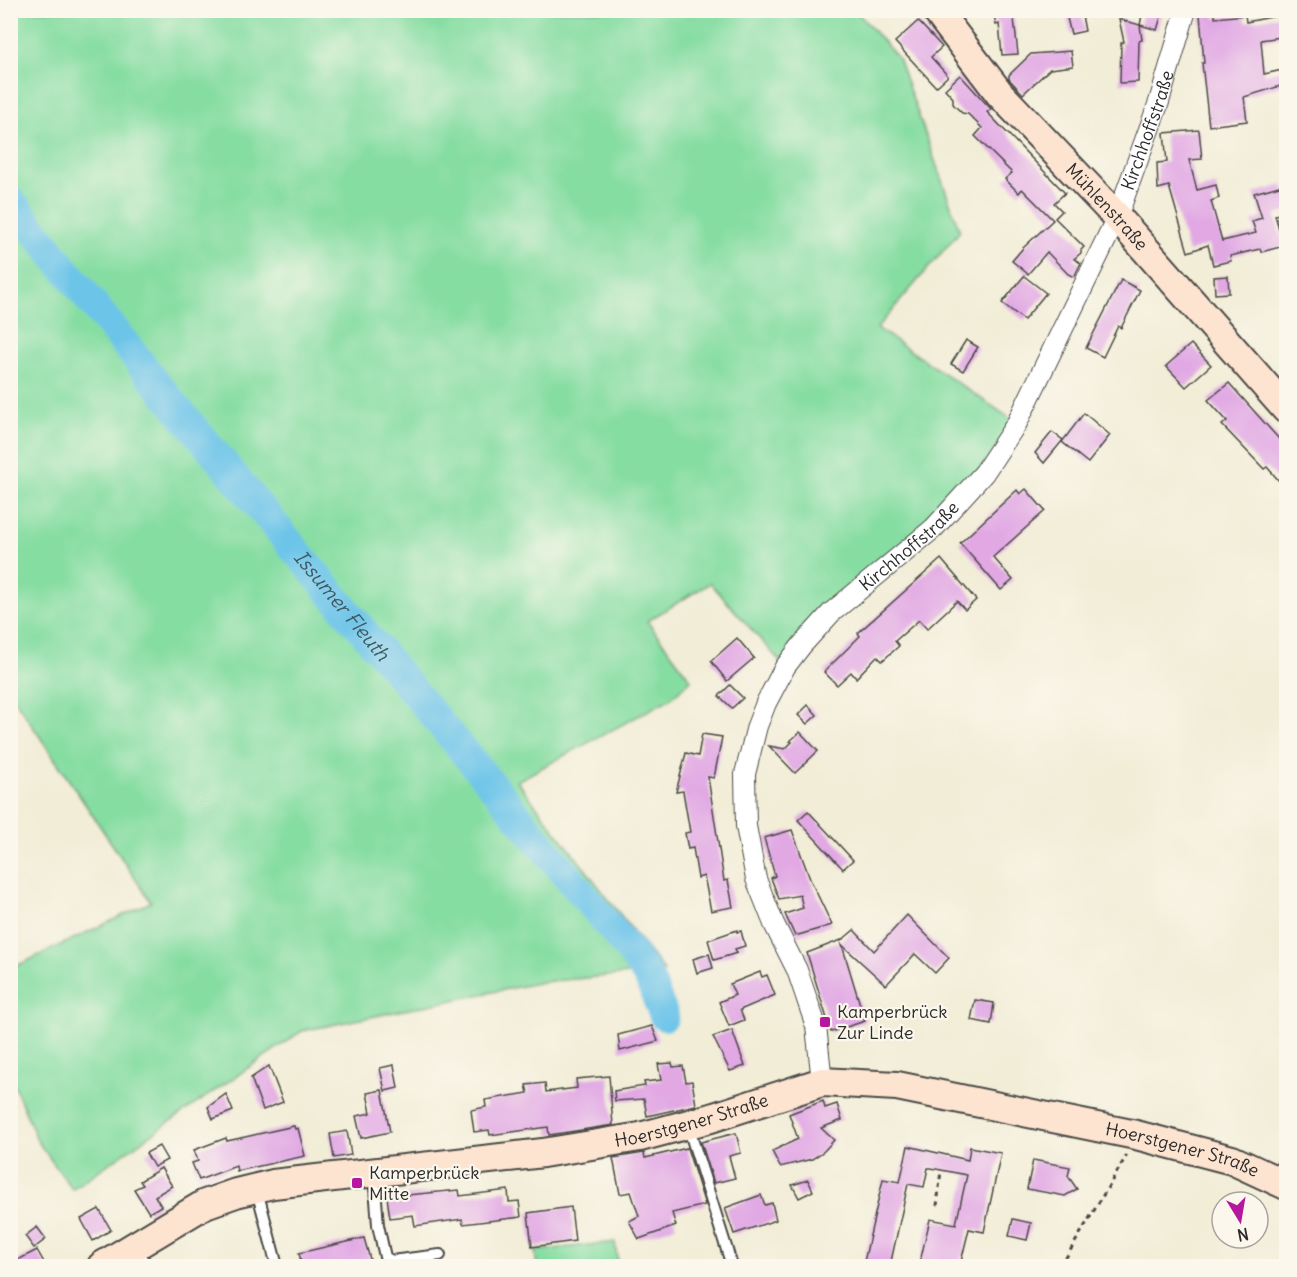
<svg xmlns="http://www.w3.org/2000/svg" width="1297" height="1277" font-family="Delius,sans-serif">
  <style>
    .green { fill: #86dda2; stroke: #588466; stroke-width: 1.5 }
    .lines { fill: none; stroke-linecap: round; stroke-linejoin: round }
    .river { stroke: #6cc4e9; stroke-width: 30 }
    .building { fill: #e1a8e4 }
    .lane-casing { stroke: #494845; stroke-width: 14 }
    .street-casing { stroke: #494845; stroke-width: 22 }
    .secondary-casing { stroke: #494845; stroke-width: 32 }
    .path { stroke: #494845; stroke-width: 3; stroke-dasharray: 4.5 4.5; stroke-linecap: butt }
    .lane { stroke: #fff; stroke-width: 10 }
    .street { stroke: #fff; stroke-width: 20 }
    .secondary { stroke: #fde4d1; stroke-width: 28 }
    .poi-dot { fill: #b5179e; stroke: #fbf7ec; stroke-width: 2 }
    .labels { text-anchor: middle; stroke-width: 4.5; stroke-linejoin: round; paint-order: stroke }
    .street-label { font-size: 18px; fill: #2b2b2b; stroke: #fbf7ec }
    .poi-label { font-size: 18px; fill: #2b2b2b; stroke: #fbf7ec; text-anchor: start }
    .water-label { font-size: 20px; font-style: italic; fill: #3e5964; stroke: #fbf7ec }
  </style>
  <rect width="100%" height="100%" fill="#fbf7ec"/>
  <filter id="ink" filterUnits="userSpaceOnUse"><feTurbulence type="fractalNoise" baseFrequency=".0167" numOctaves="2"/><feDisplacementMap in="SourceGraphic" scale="12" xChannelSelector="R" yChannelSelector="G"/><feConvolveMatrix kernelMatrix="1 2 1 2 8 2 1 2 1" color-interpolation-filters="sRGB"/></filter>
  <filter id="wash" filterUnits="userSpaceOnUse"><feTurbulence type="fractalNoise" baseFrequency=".008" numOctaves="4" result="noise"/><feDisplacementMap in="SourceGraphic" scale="24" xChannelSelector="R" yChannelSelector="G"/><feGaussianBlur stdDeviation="1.35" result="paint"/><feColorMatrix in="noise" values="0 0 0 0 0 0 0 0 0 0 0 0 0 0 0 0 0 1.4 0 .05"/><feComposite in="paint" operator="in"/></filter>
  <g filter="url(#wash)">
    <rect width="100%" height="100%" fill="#f2edd7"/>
    <!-- green -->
    <g class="green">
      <path d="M11,11H856L898,58L960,231L877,328L1017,423L984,473L785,667L710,583L647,621L691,680L670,699L517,781L664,971L542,982L302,1031L72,1189L38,1142L11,1078L10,969L151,902L11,694Z"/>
      <path d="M615,1242L618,1266H537L535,1251Z"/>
    </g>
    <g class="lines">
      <!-- river -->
      <path class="river" id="s1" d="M10,200L161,389L631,952L648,976L664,1016"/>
    </g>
    <g id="blocks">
      <!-- building -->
      <g class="building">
        <path d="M993,10H1013L1018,54L1002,55L999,24L996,25Z"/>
        <path d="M1065,10H1081L1085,31L1071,34Z"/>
        <path d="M1143,10H1163L1157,30L1140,25Z"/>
        <path d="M1215,13V18L1245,15L1246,22L1287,14V36L1261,40L1264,74L1287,69V84L1244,97L1247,121L1209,126L1202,63H1204L1200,14Z"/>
        <path d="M1119,19L1140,25L1142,40L1139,41L1138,82L1120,83L1121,43L1124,42Z"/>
        <path d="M918,21L942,47L931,57L948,76L936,87L895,42Z"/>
        <path d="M1071,51L1073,66L1050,69L1023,94L1009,79V75L1031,54Z"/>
        <path d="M960,75L991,109L987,112L1065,193L1054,203L1062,211L1055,218L1084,247L1081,250V253L1074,259L1081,263L1074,277L1068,274L1047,252L1028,274L1012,261L1023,248L1053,220L1022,189L1019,193L1005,179L1012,173L975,136L982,128L968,114L962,113L953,104V98L945,89Z"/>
        <path d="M1199,130L1202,159L1189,160L1197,190L1216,185L1219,198L1211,201L1222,241L1256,233L1252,221L1262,218L1254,193L1283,185L1287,196V212L1275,215L1284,246L1261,252L1260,249L1230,256L1231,261L1213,265L1208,245L1188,252L1169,186L1158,189L1157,163L1167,162L1164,133Z"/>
        <path d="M1024,276L1046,293L1024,320L1002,303Z"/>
        <path d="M1228,276L1229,293L1215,294L1214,277Z"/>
        <path d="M1121,280L1140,290L1121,328L1118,326L1103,357L1086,348Z"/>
        <path d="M966,340L978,347L963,371L951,364Z"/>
        <path d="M1191,344L1211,365L1186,387L1166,366Z"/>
        <path d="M1229,383L1287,448V490L1267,467L1264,469L1222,425L1227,421L1208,400Z"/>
        <path d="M1084,413L1110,435L1088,463L1062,442Z"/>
        <path d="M1052,432L1063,440L1044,463L1035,453Z"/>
        <path d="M1026,489L1045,511L993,557L1013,580L1001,590L960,543L1017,490L1020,494Z"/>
        <path d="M941,559L976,600L965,610L957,601L927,629L919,620L895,641L899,646L882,661L877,656L856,678L851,672L837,685L824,672L860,636L858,633Z"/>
        <path d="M737,638L754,658L727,681L711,661Z"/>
        <path d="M730,685L743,698L732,708L719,696Z"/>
        <path d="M808,705L817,715L807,724L798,715Z"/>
        <path d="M800,732L818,751L795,773L769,746L785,749L792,742L790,741Z"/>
        <path d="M702,734L722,737L714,778L708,777L724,881L728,880L733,907L711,911L704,876L698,878L693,848L688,849L685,833L690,832L683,791L676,792L686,753L698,756Z"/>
        <path d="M808,811L853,860L843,869L798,820Z"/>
        <path d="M792,830L810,879L832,925L795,936L785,914L803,908L800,895L779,899L771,878L775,876L764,838Z"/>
        <path d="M907,915L949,958L935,973L915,954L886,985L842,945L865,1021L831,1032L807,953L841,940V941L854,930L874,951Z"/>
        <path d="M737,930V932L741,931L745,946L735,949L737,953L714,960L708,940Z"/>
        <path d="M709,954L713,968L697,973L693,959Z"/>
        <path d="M760,972L762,977L767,975L775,995L740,1010L744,1020L729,1026L719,1002L735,995L730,984Z"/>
        <path d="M975,1000L994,1003L991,1024L971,1020Z"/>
        <path d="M652,1026L658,1041L620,1051L618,1035Z"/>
        <path d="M732,1030L745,1066L730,1071L713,1037Z"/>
        <path d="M672,1063L673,1067L683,1066L686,1082L692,1081L696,1105L647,1116L644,1099L615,1101L614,1091L645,1086L644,1082L661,1080L658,1064Z"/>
        <path d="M394,1065L398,1088L385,1091L380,1068Z"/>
        <path d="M269,1066L283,1102L263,1110L251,1078Z"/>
        <path d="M609,1076L613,1125L549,1135L548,1127L490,1135L489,1130L474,1132L471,1110L486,1107L485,1100L528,1093L526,1085L545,1083L546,1092L577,1088L576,1079Z"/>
        <path d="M382,1090L390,1132L361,1138L356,1116L371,1113L367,1093Z"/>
        <path d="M226,1094L233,1111L213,1119L208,1107Z"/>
        <path d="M823,1101L825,1108L837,1104L842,1120L821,1128L834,1140L824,1151L812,1159L780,1167L772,1151L798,1139L789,1114Z"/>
        <path d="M294,1126L295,1129L298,1128L305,1156L237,1171L236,1166L199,1180L192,1163L198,1161L194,1150L226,1138L227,1141Z"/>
        <path d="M347,1131L351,1155L334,1158L330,1134Z"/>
        <path d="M736,1133L741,1153L729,1156L735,1178L714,1183L701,1142Z"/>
        <path d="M159,1146L167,1160L154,1167L146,1153Z"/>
        <path d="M908,1146L968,1160L970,1147L1001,1153L984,1232L969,1229L960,1266H919L930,1219L956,1224L967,1175L931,1168H928L924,1187L908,1184L890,1266H863L883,1179L900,1182Z"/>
        <path d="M687,1148L705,1205L672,1213L676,1226L639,1239L629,1221L639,1216L631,1192L620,1194L613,1158L644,1153L645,1158Z"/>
        <path d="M1033,1160L1070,1167L1068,1176L1077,1189L1065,1196L1027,1189Z"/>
        <path d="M161,1168L172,1186L155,1196L161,1206L149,1213L134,1189L143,1185L140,1181Z"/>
        <path d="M808,1180L813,1191L799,1198L792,1185Z"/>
        <path d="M459,1190L460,1196L508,1190L509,1202L519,1201L521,1217L463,1224L462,1219L415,1226L413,1215L390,1218L387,1197Z"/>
        <path d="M761,1195L765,1205L772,1203L776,1220L734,1234L725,1208Z"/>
        <path d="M571,1207L575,1241L532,1247L528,1213Z"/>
        <path d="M99,1209L111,1230L93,1241L81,1219Z"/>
        <path d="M1013,1219L1031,1223L1027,1240L1009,1236Z"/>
        <path d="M37,1227L46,1239L34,1248L25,1236Z"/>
        <path d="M364,1238L372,1266H302L299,1253Z"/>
        <path d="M37,1250L46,1266H10V1264Z"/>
      </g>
    </g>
  </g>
  <g filter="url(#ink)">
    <use href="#blocks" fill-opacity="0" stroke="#494845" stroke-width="1.5"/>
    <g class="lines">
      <!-- lane casing -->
      <g class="lane-casing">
        <g id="lane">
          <path d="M688,1126L732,1266"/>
          <path d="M374,1175L378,1225L385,1257L391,1261L440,1255"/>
          <path d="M259,1188V1198L277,1266"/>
          <path d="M135,1246L147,1266"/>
        </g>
      </g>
      <!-- street casing -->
      <g class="street-casing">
        <g id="street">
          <path id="s2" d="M822,1082L816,1026L797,970L774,924L756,879L746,826L745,774L757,726L766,703L785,667L802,645L831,613L934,528L984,473L1017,423L1117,217L1159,102L1186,10"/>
        </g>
      </g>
      <!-- secondary casing -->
      <g class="secondary-casing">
        <g id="secondary">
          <path id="s3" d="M936,10L1000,94L1117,217L1286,409"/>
          <path id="s4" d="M102,1266L205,1204L236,1193L273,1184L543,1153L640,1137L711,1118L822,1082L897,1086L1136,1135L1232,1160L1286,1185"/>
        </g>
      </g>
      <!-- path -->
      <g class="path">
        <path d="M937,1206L941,1170"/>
        <path d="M1061,1266L1127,1155"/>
      </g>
      <!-- lane -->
      <use href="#lane" class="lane"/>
      <!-- street -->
      <use href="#street" class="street"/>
      <!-- secondary -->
      <use href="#secondary" class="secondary"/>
    </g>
  </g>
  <!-- markers -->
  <g class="poi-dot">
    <rect x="819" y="1016" width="12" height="12" rx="3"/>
    <rect x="351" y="1177" width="12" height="12" rx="3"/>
  </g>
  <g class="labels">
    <!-- street labels -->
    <g class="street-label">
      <text dy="6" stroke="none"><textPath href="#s2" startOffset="1096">Kirchhoffstraße</textPath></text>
      <text dy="6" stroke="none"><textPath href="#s3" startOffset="261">Mühlenstraße</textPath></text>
      <text dy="6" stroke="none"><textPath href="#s2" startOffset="610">Kirchhoffstraße</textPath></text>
      <text dy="6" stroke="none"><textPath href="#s4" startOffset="615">Hoerstgener Straße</textPath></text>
      <text dy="6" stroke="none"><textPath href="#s4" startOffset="1119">Hoerstgener Straße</textPath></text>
    </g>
    <!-- poi labels -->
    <g class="poi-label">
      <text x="837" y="1018">Kamperbrück<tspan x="837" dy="21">Zur Linde</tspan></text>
      <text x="369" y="1179">Kamperbrück<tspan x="369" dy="21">Mitte</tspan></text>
    </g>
    <!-- water labels -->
    <g class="water-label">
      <text dy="7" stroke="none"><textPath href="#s1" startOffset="524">Issumer Fleuth</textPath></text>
    </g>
  </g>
  <!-- margin -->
  <rect width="1297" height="1277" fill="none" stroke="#fbf7ec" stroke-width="36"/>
  <!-- north arrow -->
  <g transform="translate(1240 1220) rotate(169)"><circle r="28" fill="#fbf7ec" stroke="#a8a59f" stroke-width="1.5"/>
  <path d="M0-4.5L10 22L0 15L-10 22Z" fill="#b5179e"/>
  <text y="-9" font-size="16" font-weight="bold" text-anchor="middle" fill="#2b2b2b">N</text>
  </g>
</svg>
